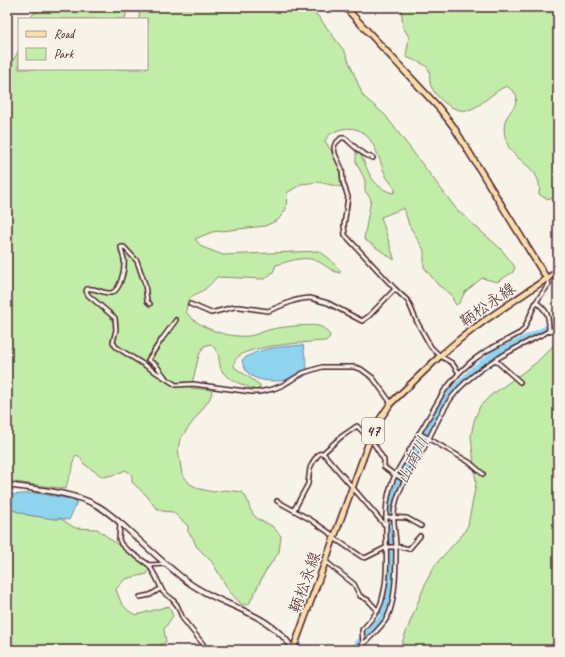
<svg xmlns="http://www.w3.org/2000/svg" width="565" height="657" font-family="Caveat,'Klee One',sans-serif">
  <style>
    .green { fill: #c2eda9; stroke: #86866a }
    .water { fill: #8ed4ef; stroke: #738ca1 }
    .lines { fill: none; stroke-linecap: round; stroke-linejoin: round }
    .river { stroke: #8ed4ef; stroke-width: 6 }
    .minor-casing { stroke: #4a1f2b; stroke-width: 6 }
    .tertiary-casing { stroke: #4a1f2b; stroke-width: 7 }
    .primary-casing { stroke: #4a1f2b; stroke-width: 8 }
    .minor { stroke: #f7f3e8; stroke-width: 3 }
    .tertiary { stroke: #f7f3e8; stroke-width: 4 }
    .primary { stroke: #f9ddab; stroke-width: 5 }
    .labels { text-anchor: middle; stroke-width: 3; stroke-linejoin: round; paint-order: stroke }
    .shield { fill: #f7f3e8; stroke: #7e5f64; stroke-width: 1 }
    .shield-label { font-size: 15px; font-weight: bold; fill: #4a1f2b }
    .street-label { font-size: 16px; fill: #4a1f2b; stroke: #f7f3e8 }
    .water-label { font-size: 17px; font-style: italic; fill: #5b4c5c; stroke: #f7f3e8 }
  </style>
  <rect width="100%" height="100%" fill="#f7f3e8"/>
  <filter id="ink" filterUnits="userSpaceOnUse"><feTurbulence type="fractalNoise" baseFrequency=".025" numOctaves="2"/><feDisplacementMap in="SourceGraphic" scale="8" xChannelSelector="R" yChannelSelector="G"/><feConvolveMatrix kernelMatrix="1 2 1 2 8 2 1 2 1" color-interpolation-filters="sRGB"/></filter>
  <g filter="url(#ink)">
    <!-- green -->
    <g class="green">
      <path d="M44,7H126L127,8L125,19H29L33,14Z"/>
      <path d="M140,7H306L318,16L345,52L363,96L385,115L457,210L501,249L515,267L513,272L497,282L482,278L465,292L460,302L456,305L453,300L452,295L438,285L424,267V250L409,225L404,208L381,217L394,258V260L364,239L371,199L365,191V180L356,162V152L358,151C363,157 364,164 368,171C373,182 380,189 392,193L395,192V189C393,185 389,181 386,176C377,157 373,123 342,129C335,131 328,134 325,141C337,160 340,164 341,187L318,182L301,184L287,193L286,209L278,220L265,226L212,232L195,239L202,247L223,255L319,251L330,259L340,271V273C334,272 327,267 321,263C306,254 291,261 276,265L273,272L265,279L217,277C213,281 209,286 205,289C192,298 188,293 186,312C199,329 229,338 249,336C257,335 265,330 273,329C279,327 313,324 318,326C324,327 326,331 330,335L328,340L325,341C308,342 250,346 239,356C235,359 234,362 234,367L260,385V388L256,390C246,386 225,380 221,369C217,356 222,356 211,344L204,346L199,355L191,388L211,390L212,393L209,400L180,439L178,449L182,474L190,484L200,489L213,492L225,490L242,492C250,500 247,506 253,514C258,521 265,522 272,526C275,529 278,533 281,536L279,552L265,572L249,604L246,605L241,604L229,591L212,562L196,546L193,538L188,532V526L173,512L162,511L155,507L147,496L132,482V475L126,470L113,475L103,477L84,464L80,457L76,455C73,459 74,461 73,467C71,475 67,479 66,489L7,481V62H11L15,58L19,49V69H147V19H139Z"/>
      <path d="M401,7H558V199C551,199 544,199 539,194C544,167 513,162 507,143C504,137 503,125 506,119C510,110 519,105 516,94L507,86C494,90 480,108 468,110C453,113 434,97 430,83C429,78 431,73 428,68C424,63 413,60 406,57L409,37L403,27Z"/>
      <path d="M558,341V650H399L426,582L435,565L463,534L468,525L476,484L471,436L474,421L480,406L490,396L536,363Z"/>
      <path d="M7,509H10L28,515L54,519H61L75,528L97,529L146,566L149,569L147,574L125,579L116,589C120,602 124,610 136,615L169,606L173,616L164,629L166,642C156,649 144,645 133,647C130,647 126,649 123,650H7Z"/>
    </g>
    <!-- water -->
    <g class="water">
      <path d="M303,345L308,373C302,380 297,379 288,380C269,382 246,383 242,360C259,347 282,347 303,345Z"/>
      <path d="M36,493L77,500L76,504L69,520L59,518L54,519L28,515L7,508V495Z"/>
    </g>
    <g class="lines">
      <!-- river -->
      <path class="river" d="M352,650L381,618L386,606L389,593L391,570V508L394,496L400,479L407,465L447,396L474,369L495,353L558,323"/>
      <!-- minor casing -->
      <g class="minor-casing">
        <g id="minor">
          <path d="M373,158C362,155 354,146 345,138H341L335,144L334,147L335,154L342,169L343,182L348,197L344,225L345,235L395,289L408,301L417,322L431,347L440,356L452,363L459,373"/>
          <path d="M536,302C548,311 549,316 549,331"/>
          <path d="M150,304L147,301L145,284L137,261L124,247H121C121,251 123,255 124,259C125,267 121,291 111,293C103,294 95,287 87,289L86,291L88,295L115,318L116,330L113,342L116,347L176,385L193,384L252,392H259L273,389L283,385L303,373L322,367H354L361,369L373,378L391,403"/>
          <path d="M190,304L211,313L234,307H240L268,311L293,301L301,299L310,298L328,303L362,321L369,316L395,289"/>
          <path d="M495,360L520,382"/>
          <path d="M165,377L156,365L148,360L162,339L176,320"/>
          <path d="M419,433L469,462L483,474"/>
          <path d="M323,453L384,524L386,523"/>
          <path d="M277,501L311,520L334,536"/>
          <path d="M294,510L308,484L310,468L314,460L319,454L323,453L341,437L357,426L372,441L384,460V467L392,473L405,480"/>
          <path d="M386,517L407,518L421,526"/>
          <path d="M120,523L119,539L121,544L126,549L149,565L156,577L163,592L172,599L177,605L183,619L203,644L206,650"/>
          <path d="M334,538L362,557L365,558L387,547H401L409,549L420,536"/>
          <path d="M325,561L354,584L360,596L368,600L378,611"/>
          <path d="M149,565L165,564"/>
          <path d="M140,597L150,595L160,589"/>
          <path d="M363,645C370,637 381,628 387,618C396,601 396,566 396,547C396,536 393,524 394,513C396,491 410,471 421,453C432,435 439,414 452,397C476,366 514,349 549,331L558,328"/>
          <path d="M358,650L363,643L362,630C369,622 378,613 381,603C390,575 385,545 386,517C386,502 389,488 395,475L444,391L459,373L472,361L486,351L520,333L524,329L536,302L549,284L547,279"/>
        </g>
      </g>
      <!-- tertiary casing -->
      <g class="tertiary-casing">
        <path id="tertiary" d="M7,485C34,489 72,492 96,505C106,510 116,519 125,527C141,542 156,556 173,570C180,576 188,583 197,588C231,609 269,613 293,649"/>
      </g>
      <!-- primary casing -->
      <g class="primary-casing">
        <g id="primary">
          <path d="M345,7L439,108L453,126L547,279"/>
          <path d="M293,650L370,439L378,422L391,403L440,356L460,339L484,321L558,271"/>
        </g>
      </g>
      <!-- minor -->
      <use href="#minor" class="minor"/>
      <!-- tertiary -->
      <use href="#tertiary" class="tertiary"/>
      <!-- primary -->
      <use href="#primary" class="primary"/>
    </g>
  </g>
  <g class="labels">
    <!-- shield labels -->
    <rect class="shield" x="362" y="418" width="22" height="26" rx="3"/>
    <g class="shield-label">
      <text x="373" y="436">47</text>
    </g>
    <!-- street labels -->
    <g class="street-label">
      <text transform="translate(487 304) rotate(-35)" y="6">鞆松永線</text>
      <text transform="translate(304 582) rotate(-70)" y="6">鞆松永線</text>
    </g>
    <!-- water labels -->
    <g class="water-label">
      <text transform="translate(412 460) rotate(-63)" y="6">山南川</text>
    </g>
  </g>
  <!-- margin -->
  <rect width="565" height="657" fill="none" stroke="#f7f3e8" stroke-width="24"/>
  <rect x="12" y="12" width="541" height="633" fill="none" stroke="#4a1f2b" stroke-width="1.5" filter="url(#ink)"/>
  <!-- legend -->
  <rect x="18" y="18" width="130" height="52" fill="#f7f3e8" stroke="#b29e9c"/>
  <rect x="26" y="31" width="20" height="6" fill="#f9ddab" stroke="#b29e9c"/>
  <text x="54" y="38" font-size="12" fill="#4a1f2b">Road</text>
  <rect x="26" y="48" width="20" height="12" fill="#c2eda9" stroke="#b29e9c"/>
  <text x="54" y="58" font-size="12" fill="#4a1f2b">Park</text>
</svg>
